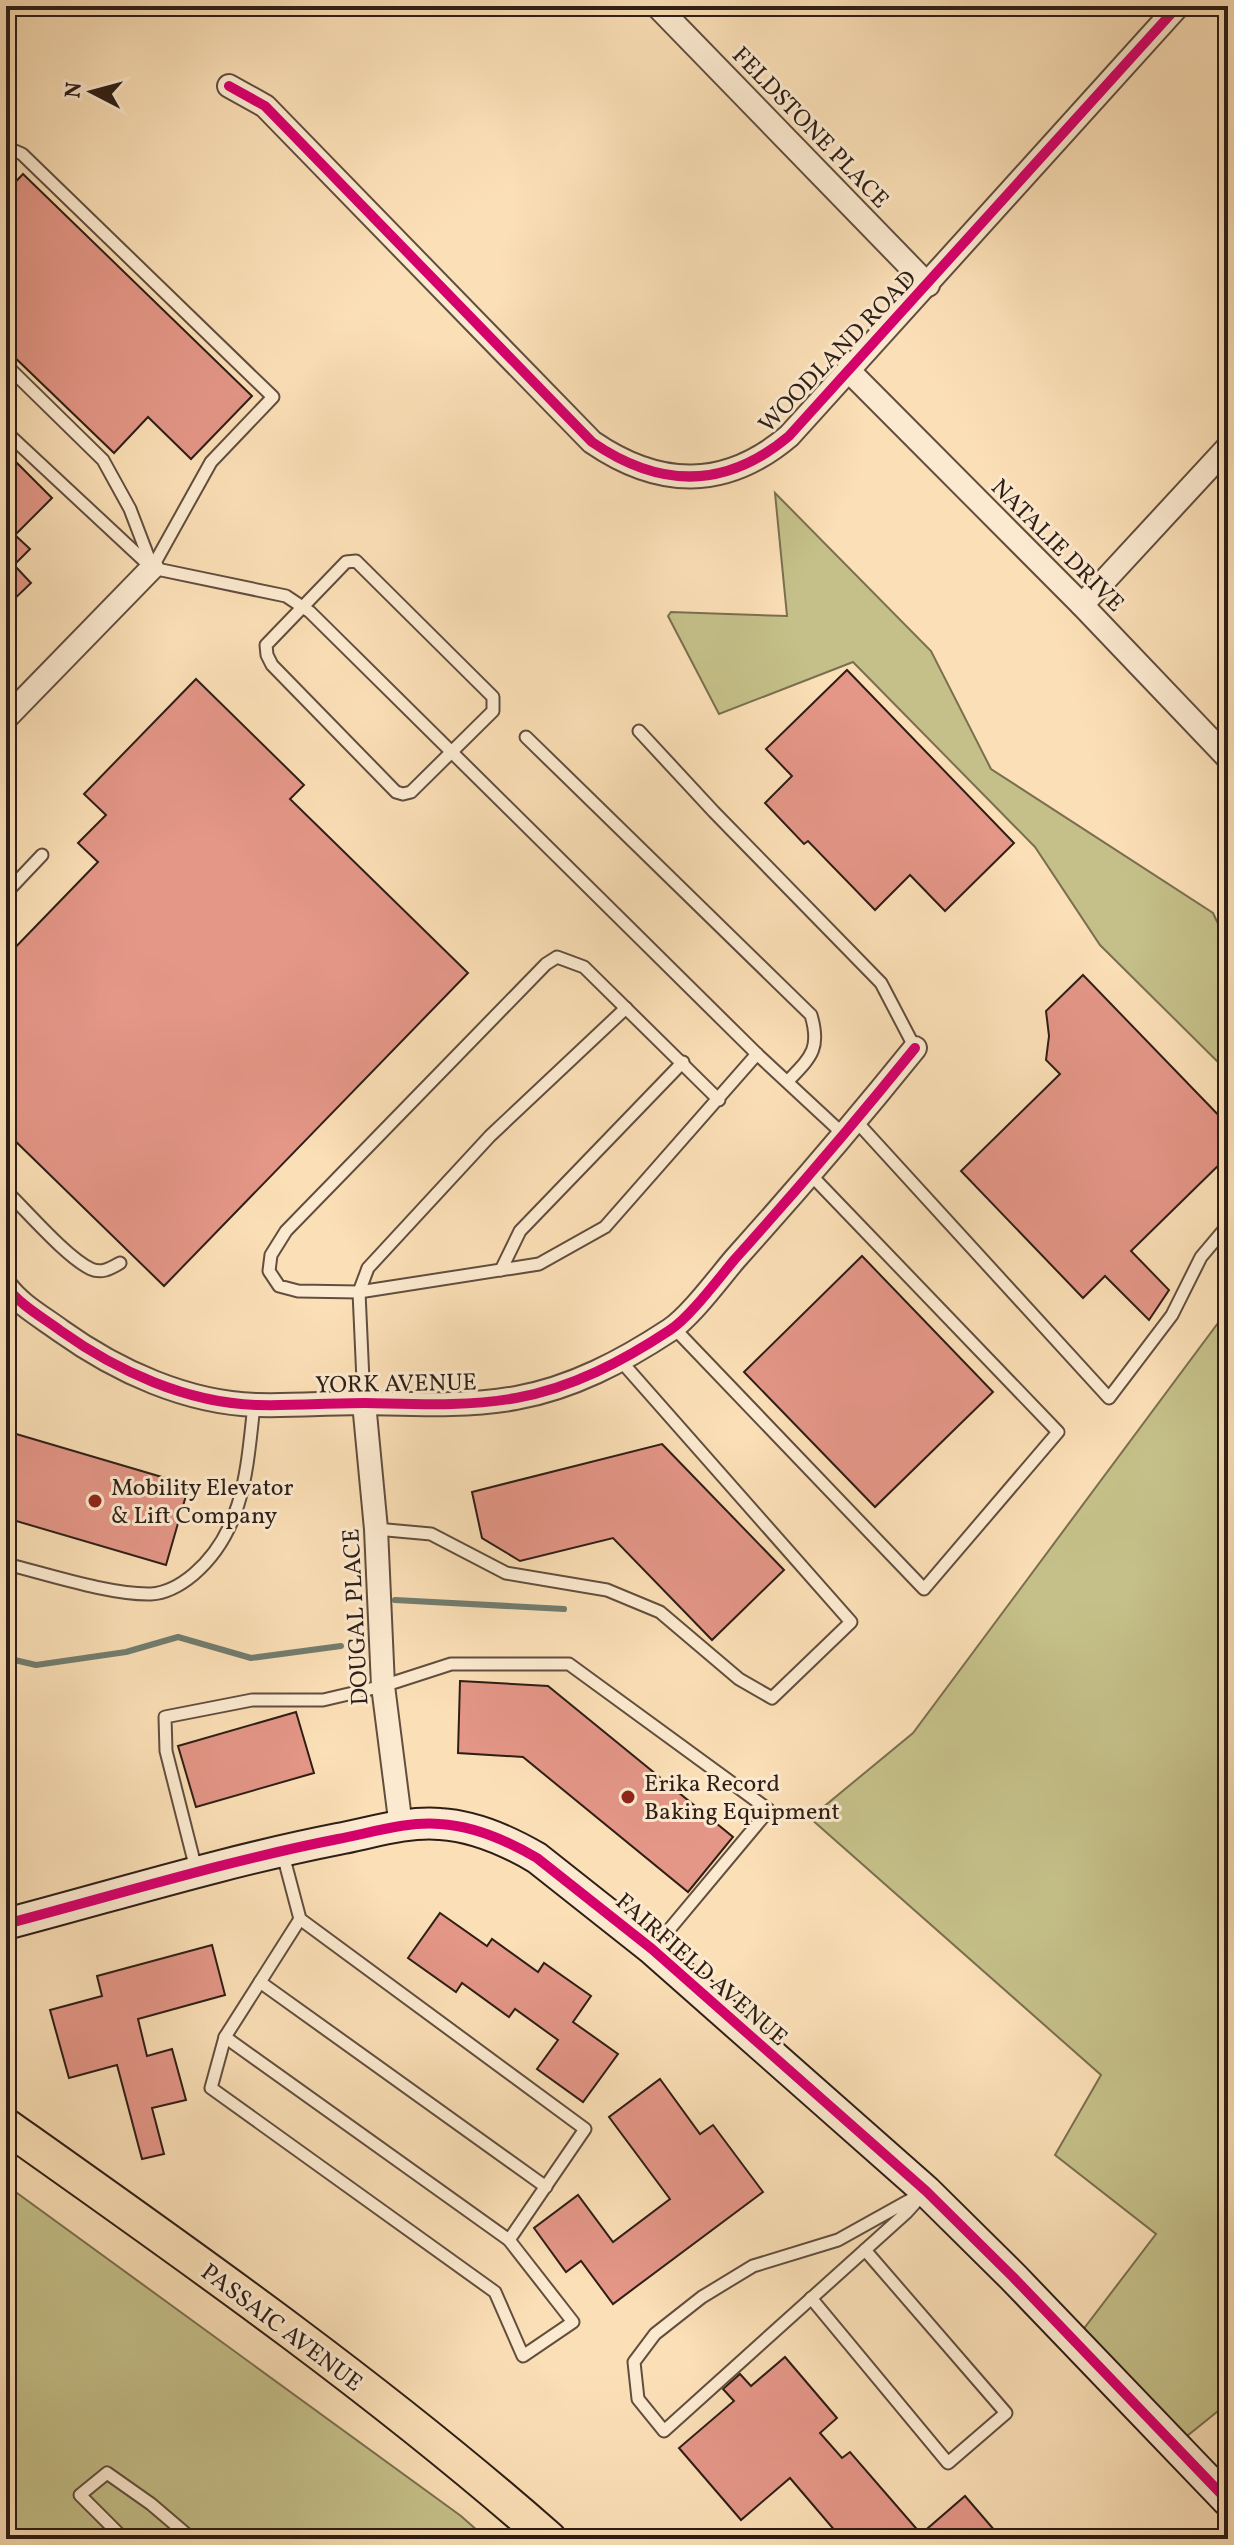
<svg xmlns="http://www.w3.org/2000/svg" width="1234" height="2545" font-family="Vollkorn,serif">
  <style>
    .green { fill: #c5c089; stroke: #7a6f50; stroke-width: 2 }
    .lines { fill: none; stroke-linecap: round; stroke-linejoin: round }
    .stream { stroke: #727d6f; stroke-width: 6 }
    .building { fill: #e49687; stroke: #2e1e16; stroke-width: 2 }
    .lane-casing { stroke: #614e3e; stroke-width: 15 }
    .street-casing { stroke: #614e3e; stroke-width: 26 }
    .secondary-casing { stroke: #2e1e16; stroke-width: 34 }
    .primary-casing { stroke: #2e1e16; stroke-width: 38 }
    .lane { stroke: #fcead0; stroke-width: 11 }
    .street { stroke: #fcead0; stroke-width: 22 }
    .secondary { stroke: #fcead0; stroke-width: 30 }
    .primary { stroke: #fbdfb6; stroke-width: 34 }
    .cycleway-casing { stroke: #fcead0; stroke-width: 15 }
    .cycleway { stroke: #d6006c; stroke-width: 10 }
    .poi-dot { fill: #8f2418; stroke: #fcead0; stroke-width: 3 }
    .labels { text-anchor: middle; stroke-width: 6; stroke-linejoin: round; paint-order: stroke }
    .street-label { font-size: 24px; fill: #2e1e16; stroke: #fcead0 }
    .poi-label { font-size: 24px; fill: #2e1e16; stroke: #fcead0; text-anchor: start }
  </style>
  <rect width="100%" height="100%" fill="#fbdfb6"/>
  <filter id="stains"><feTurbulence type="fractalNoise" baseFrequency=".0025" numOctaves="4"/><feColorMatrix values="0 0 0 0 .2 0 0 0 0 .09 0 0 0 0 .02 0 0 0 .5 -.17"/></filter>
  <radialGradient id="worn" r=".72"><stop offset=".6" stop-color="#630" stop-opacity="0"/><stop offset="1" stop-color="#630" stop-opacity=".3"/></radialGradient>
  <!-- green -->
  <g class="green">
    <path d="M775,493L931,651L991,769L1213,913L1228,945V1072L1100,945L1035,847L853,662L719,714L668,616L671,612L787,616Z"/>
    <path d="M1228,1314V2403L1172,2448L1076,2339L1156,2234L1055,2155L1101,2075L810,1818L913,1733L1221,1319Z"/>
    <path d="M6,2185L461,2516L487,2539H6Z"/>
  </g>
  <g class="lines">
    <!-- stream -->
    <g class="stream">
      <path d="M395,1600L564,1609"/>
      <path d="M6,1658L36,1665L126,1652L178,1637L251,1658L341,1646"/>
    </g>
  </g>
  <!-- building -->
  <g class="building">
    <path d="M23,174L252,396L191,459L148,417L114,453L6,349V192Z"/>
    <path d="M6,452L52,498L15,535L30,549L14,565L31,583L6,607Z"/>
    <path d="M847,670L1014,843L945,911L910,875L875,910L808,841L804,844L765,803L792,776L766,749Z"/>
    <path d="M196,679L304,785L290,799L468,973L164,1286L6,1132V957L98,862L78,843L106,815L84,794Z"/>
    <path d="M1083,975L1228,1125V1156L1131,1251L1169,1290L1149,1320L1105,1276L1083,1298L961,1171L1060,1074L1046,1060L1049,1036L1046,1011Z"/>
    <path d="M862,1256L993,1392L875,1507L744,1372Z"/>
    <path d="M6,1431L189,1485L166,1565L6,1518Z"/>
    <path d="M662,1444L784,1570L712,1640L613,1538L520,1561L482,1538L472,1492Z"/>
    <path d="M460,1681L548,1686L733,1837L688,1892L523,1757L458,1753Z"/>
    <path d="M296,1712L314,1773L196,1807L178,1746Z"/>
    <path d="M440,1913L487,1946L492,1939L538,1972L544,1963L591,1996L573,2022L618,2054L583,2102L537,2069L558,2040L515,2009L509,2017L462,1983L456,1992L408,1958Z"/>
    <path d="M212,1945L225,1995L138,2019L147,2056L172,2049L186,2100L152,2108L164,2154L142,2159L117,2065L69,2078L50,2010L102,1996L97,1976Z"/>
    <path d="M660,2079L700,2134L713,2125L763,2192L613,2304L581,2261L566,2272L534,2228L578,2195L613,2242L670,2199L609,2117Z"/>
    <path d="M785,2357L837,2418L820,2433L842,2458L850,2452L921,2534L965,2496L1002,2539H842L790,2478L741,2520L679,2448L734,2401L723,2389L740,2374L751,2386Z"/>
  </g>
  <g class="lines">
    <!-- lane casing -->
    <g class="lane-casing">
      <g id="lane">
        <path d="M6,147L22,154L273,397L211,462L152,568"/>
        <path d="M6,365L103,460L130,509L151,564"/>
        <path d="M6,432L152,568L286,596L310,612L757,1054L842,1133"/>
        <path d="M356,561L493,697V711L411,792L403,794L396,792L272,665L267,655L266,645L346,562Z"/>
        <path d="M639,731L714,812L881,983L915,1048"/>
        <path d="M526,737L811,1015C821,1049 811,1057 788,1081"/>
        <path d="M6,893L42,855"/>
        <path d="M719,1100L584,967L557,957L546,964L286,1231L271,1255L269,1271L279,1286L298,1291L359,1292L539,1264L605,1227L757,1054"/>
        <path d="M856,1121L1109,1398L1172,1315L1201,1257L1228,1225"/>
        <path d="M6,1191C27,1211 66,1257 91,1269C102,1274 111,1268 120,1263"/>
        <path d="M501,1270L520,1231L683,1062"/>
        <path d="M674,1328L924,1589L1058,1432L811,1175"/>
        <path d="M364,1403L359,1292L368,1268L490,1136L626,1008"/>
        <path d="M376,1529L431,1534L506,1573L607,1590L660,1612L739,1679L772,1698L851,1622L620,1360"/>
        <path d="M6,1564C47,1574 110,1595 151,1594C168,1593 181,1585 194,1574C245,1530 247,1466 254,1405"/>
        <path d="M282,1851L300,1919L225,2037L211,2088L495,2292L523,2356L573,2322L509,2240L585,2129L300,1919"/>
        <path d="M196,1869L166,1751L165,1717L252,1700H323L383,1686L451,1664H569L769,1810L653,1949"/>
        <path d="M260,1982L546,2187"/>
        <path d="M225,2037L509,2240"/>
        <path d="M926,2191L906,2213L664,2431L638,2399L634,2362L655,2334L702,2297L753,2266L838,2240Z"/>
        <path d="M811,2298L948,2463L1006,2413L865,2250"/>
        <path d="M124,2539L80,2495L107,2473L151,2504L192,2539"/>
      </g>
    </g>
    <!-- street casing -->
    <g class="street-casing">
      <g id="street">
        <path d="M657,6L928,285"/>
        <path d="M229,86L265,106L592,442C659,488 725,490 789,436L1178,6"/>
        <path d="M848,370L1082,605L1228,758"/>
        <path d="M1082,605L1228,447"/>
        <path d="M6,718L152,568"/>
        <path d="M6,1286C20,1305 42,1317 61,1331C117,1371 187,1403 257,1405C293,1406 329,1403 365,1403C416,1404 466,1407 516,1398C572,1388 623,1361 670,1330C690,1317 718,1279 735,1259C797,1190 857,1120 915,1048"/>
        <path d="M364,1403L376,1529L383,1686L401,1827"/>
      </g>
    </g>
    <!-- secondary casing -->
    <g class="secondary-casing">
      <path id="secondary" d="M6,1924C116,1895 226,1861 338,1839C370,1833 407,1821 440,1824C475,1826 508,1841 537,1858L652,1949L926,2191L1013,2277L1228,2501"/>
    </g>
    <!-- primary casing -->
    <g class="primary-casing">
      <path id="primary" d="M6,2126C191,2257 379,2389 549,2539"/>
    </g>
    <!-- lane -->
    <use href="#lane" class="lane"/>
    <!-- street -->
    <use href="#street" class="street"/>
    <!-- secondary -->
    <use href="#secondary" class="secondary"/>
    <!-- primary -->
    <use href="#primary" class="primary"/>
    <!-- cycleway casing -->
    <g class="cycleway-casing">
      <g id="cycleway">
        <path d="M229,86L265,106L592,442C659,488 725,490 789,436L1178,6"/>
        <path d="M6,1286C20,1305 42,1317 61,1331C117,1371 187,1403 257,1405C293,1406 329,1403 365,1403C416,1404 466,1407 516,1398C572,1388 623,1361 670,1330C690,1317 718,1279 735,1259C797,1190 857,1120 915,1048"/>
        <path d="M6,1924C116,1895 226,1861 338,1839C370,1833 407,1821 440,1824C475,1826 508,1841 537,1858L652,1949L926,2191L1013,2277L1228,2501"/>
      </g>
    </g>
    <!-- cycleway -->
    <use href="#cycleway" class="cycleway"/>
  </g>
  <!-- markers -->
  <g class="poi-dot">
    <circle cx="95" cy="1501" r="8"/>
    <circle cx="628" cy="1797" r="8"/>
  </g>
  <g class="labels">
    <!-- street labels -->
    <g class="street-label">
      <text transform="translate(811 127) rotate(46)" y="8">FELDSTONE PLACE</text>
      <text transform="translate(837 351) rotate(-46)" y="8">WOODLAND ROAD</text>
      <text transform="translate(1058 545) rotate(45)" y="8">NATALIE DRIVE</text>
      <text transform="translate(396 1383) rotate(-1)" y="8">YORK AVENUE</text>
      <text transform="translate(355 1617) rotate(-93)" y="8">DOUGAL PLACE</text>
      <text transform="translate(702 1969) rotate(41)" y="8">FAIRFIELD AVENUE</text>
      <text transform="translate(282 2327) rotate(37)" y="8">PASSAIC AVENUE</text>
    </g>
    <!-- poi labels -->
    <g class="poi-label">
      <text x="111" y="1495">Mobility Elevator<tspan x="111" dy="28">&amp; Lift Company</tspan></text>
      <text x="644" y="1791">Erika Record<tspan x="644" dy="28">Baking Equipment</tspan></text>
    </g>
  </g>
  <!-- margin -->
  <rect width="1234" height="2545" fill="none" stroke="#fbdfb6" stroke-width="32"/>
  <rect x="8" y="8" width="1218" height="2529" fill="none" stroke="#2e1e16" stroke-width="4"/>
  <rect x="16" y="16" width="1202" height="2513" fill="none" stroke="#2e1e16" stroke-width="2"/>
  <!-- north arrow -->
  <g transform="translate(92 92) rotate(276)" stroke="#fcead0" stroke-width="6" paint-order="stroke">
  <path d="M0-6L14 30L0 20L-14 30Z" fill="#2e1e16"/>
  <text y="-12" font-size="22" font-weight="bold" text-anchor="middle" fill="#2e1e16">N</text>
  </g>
  <rect width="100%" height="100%" filter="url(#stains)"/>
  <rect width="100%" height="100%" fill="url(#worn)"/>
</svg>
